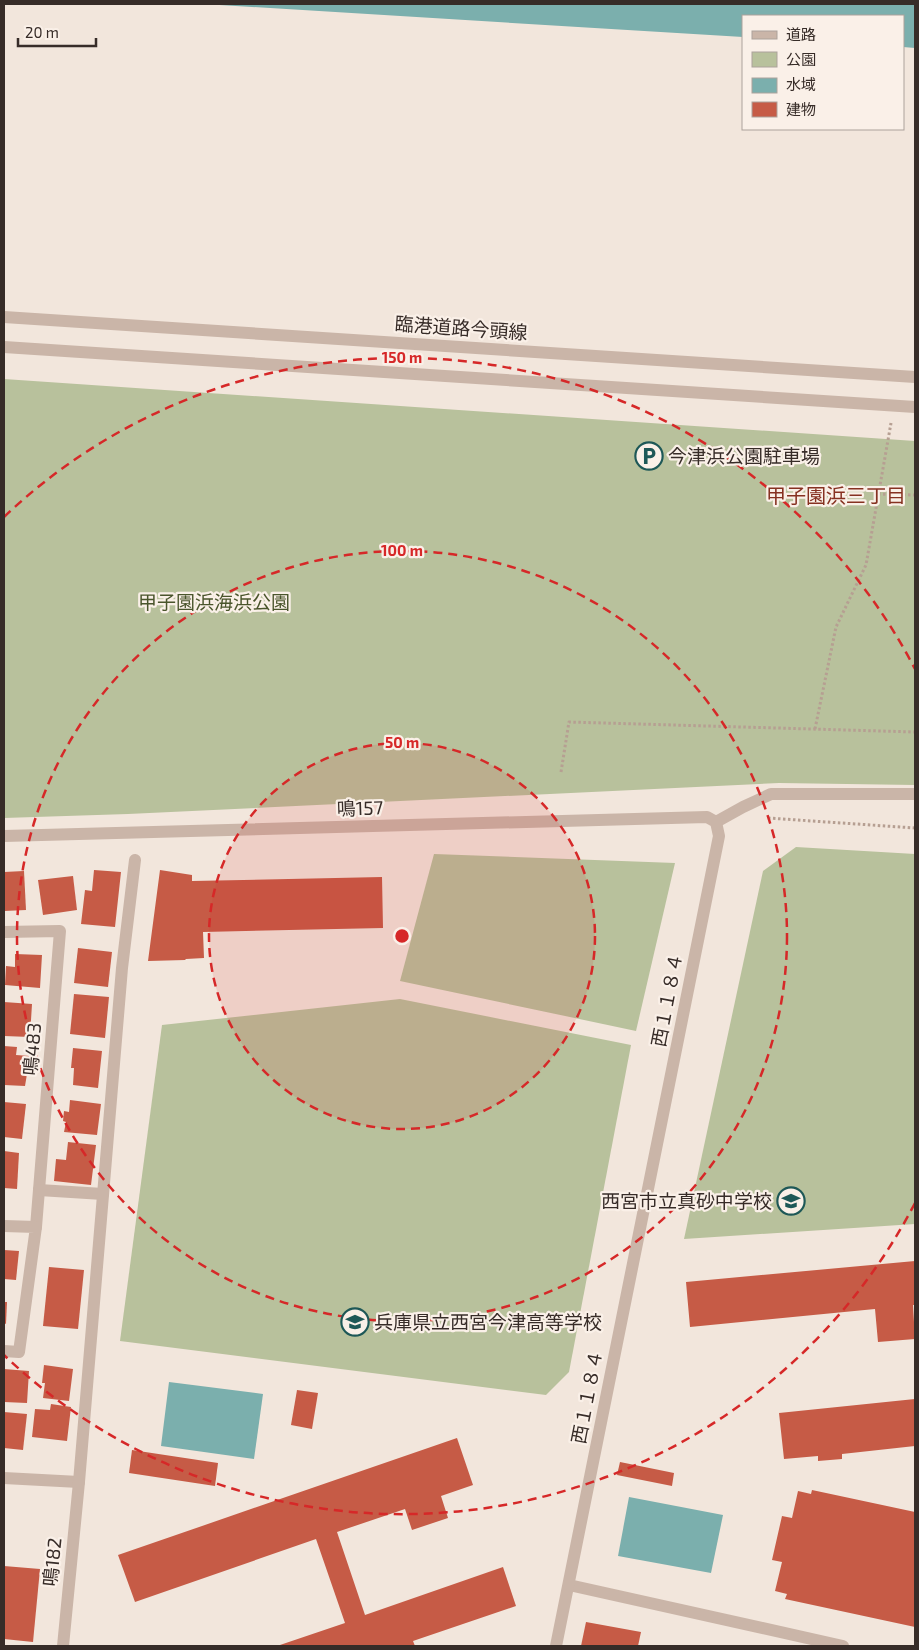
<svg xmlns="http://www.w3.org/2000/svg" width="919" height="1650" font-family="'Exo 2','Noto Sans JP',sans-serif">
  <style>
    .green { fill: #b8c19c }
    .water { fill: #7bafad }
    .building { fill: #c65b46 }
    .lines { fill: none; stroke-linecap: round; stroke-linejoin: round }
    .path { stroke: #b69f92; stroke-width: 3; stroke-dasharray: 2.5 2.5; stroke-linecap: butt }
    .service { stroke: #cab5a8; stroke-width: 12 }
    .minor { stroke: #cab5a8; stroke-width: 12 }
    .tertiary { stroke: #cab5a8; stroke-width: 12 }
    .ring { fill: none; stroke: #d62828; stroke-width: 2.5; stroke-dasharray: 9 6 }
    .labels { text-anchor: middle; stroke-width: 4.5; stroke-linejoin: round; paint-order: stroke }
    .street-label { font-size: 19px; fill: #372c28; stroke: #faf0e8 }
    .poi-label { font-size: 19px; fill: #372c28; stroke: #faf0e8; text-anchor: start }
    .park-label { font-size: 19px; fill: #4a552c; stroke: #faf0e8 }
    .neighbourhood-label { font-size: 20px; fill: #863121; stroke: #faf0e8 }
    .centre { fill: #d62828; stroke: #faf0e8; stroke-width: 2.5 }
    .ring-label { font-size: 15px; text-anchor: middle; font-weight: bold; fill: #d62828; stroke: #faf0e8; stroke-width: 4.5; stroke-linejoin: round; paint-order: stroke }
  </style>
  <rect width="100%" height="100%" fill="#f2e6dc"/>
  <!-- green -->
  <g class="green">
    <path d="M4,379L915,441V785L779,783L128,814L4,818Z"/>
    <path d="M796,847L915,854V1224L684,1239L763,871Z"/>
    <path d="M434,854L675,863L636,1031L400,981Z"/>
    <path d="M400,999L631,1045L569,1372L546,1395L120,1341L162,1025Z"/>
  </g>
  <!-- water -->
  <g class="water">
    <path d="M203,4H915V48L903,47V16H743V37Z"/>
    <path d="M169,1382L263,1394L254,1459L161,1446Z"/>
    <path d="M629,1497L723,1515L711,1573L618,1556Z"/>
  </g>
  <!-- building -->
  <g class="building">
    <path d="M94,870L121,872L115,927L81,924L85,890L92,891Z"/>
    <path d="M160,870L192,875V881L382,877L383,928L203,932L204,958L186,959L185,960L148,961Z"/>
    <path d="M24,871L26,910L4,911V872Z"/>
    <path d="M73,876L77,910L43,915L38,880Z"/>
    <path d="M78,948L112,952L108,987L74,983Z"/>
    <path d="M15,954L42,955L40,988L5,985L6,966L15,967Z"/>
    <path d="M74,994L109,997L105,1038L70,1034Z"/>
    <path d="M4,1002L32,1004L30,1037L4,1036Z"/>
    <path d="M4,1046L17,1047L16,1055L30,1056L25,1086L4,1085Z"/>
    <path d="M73,1048L102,1051L98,1088L73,1085L74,1068H71Z"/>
    <path d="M70,1100L101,1104L97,1135L64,1132L66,1122L63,1121L64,1111L69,1112Z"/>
    <path d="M4,1102L26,1104L22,1139L4,1137Z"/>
    <path d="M68,1142L96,1145L91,1185L54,1181L56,1159L66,1160Z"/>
    <path d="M4,1151L19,1153L17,1189L4,1188Z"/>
    <path d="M4,1250L19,1251L16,1280L4,1279Z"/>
    <path d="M915,1261V1305H913L915,1339L878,1342L875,1309L690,1327L686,1282Z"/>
    <path d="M49,1267L84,1270L78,1329L43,1326Z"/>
    <path d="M4,1302H7L6,1324L4,1323Z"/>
    <path d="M44,1365L73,1369L69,1401L43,1398L45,1383H42Z"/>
    <path d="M4,1369L29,1371L27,1403L4,1402Z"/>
    <path d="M297,1390L318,1393L312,1429L291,1425Z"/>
    <path d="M915,1399V1446L842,1454V1459L818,1461V1456L784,1459L779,1413Z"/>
    <path d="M51,1404L71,1407L67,1441L32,1437L35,1409L50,1410Z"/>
    <path d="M4,1412L27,1414L23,1450L4,1448Z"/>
    <path d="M457,1438L473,1485L441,1496L448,1518L412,1530L405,1509L337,1532L365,1615L503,1567L516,1606L413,1641L415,1646H277L345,1623L316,1539L135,1602L118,1555Z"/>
    <path d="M132,1450L218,1463L215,1486L129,1473Z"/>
    <path d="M620,1462L674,1473L672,1486L617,1475Z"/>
    <path d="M812,1490L915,1512V1627L785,1599L787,1594L775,1591L782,1562L772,1560L782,1516L792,1518L798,1491L811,1494Z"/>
    <path d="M4,1566L40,1569L33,1642L4,1639Z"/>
    <path d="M586,1622L641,1632L638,1646H581Z"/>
  </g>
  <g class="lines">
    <!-- path -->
    <g class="path">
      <path d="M878,494L915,495"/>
      <path d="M815,729L836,627L866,565L891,423"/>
      <path d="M561,772L569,722L915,732"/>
      <path d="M768,818L915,828"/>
    </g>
    <!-- service -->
    <path class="service" d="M716,822L743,807L771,794H915"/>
    <!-- minor -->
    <g class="minor">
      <path d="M4,932L60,931L36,1227"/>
      <path d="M39,1190L103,1194"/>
      <path d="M4,1226L36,1227L19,1352L4,1351"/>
      <path d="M4,1478L79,1482"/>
      <path d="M569,1585L843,1646"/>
      <path d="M63,1646L79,1482L122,968L135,860"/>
    </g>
    <!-- tertiary -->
    <g class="tertiary">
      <path d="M4,317L915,377"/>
      <path d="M4,347L915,407"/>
      <path d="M4,836L707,817L716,822L719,836L556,1646"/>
    </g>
  </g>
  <!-- distance rings -->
  <circle cx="402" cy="936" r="193" fill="#d62828" fill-opacity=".12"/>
  <g class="ring">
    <circle cx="402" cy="936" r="193"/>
    <circle cx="402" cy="936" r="385"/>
    <path d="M915 1203A578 578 0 0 1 4 1355M4 517A578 578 0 0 1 915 669"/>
  </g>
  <!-- icons -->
  <defs>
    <g id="parking-ring" transform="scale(1.4375)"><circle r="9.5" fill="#faf0e8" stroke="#1e5857" stroke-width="1.5"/><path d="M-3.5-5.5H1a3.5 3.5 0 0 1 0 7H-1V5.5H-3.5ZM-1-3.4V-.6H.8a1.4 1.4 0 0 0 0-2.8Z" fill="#1e5857"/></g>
    <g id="school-ring" transform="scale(1.4375)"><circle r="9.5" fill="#faf0e8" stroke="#1e5857" stroke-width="1.5"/><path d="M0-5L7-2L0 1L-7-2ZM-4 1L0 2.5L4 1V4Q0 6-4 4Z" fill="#1e5857"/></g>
  </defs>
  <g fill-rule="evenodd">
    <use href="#parking-ring" x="649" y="456"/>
    <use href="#school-ring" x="791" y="1201"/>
    <use href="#school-ring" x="355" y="1322"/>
  </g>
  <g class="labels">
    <!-- street labels -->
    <g class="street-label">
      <text transform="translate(461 328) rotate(4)" y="7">臨港道路今頭線</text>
      <text transform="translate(360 808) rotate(-2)" y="7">鳴157</text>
      <text transform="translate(667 1000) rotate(-79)" y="7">西１１８４</text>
      <text transform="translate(32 1049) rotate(-85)" y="7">鳴483</text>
      <text transform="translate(587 1397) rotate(-79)" y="7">西１１８４</text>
      <text transform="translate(52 1562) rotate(-84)" y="7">鳴182</text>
    </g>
    <!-- poi labels -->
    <g class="poi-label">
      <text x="668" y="463">今津浜公園駐車場</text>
      <text x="772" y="1208" text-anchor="end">西宮市立真砂中学校</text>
      <text x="374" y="1329">兵庫県立西宮今津高等学校</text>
    </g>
    <!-- park labels -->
    <g class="park-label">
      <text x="214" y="609">甲子園浜海浜公園</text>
    </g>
    <!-- neighbourhood labels -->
    <g class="neighbourhood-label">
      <text x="836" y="503">甲子園浜三丁目</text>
    </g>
  </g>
  <circle cx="402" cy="936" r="8" class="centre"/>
  <g class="ring-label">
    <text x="402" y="363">150 m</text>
    <text x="402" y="556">100 m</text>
    <text x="402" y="748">50 m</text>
  </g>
  <!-- border -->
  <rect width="919" height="1650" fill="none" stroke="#372c28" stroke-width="10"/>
  <!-- legend -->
  <rect x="742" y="15" width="162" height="115" fill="#faf0e8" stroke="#aca29b"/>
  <rect x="752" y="31" width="25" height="8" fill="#cab5a8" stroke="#aca29b"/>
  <text x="786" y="40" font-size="15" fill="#372c28">道路</text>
  <rect x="752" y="52" width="25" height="15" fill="#b8c19c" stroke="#aca29b"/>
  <text x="786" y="65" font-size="15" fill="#372c28">公園</text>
  <rect x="752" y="78" width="25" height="15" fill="#7bafad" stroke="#aca29b"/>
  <text x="786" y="90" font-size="15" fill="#372c28">水域</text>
  <rect x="752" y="102" width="25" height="15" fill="#c65b46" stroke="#aca29b"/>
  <text x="786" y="115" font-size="15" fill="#372c28">建物</text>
  <!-- scale -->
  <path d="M18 38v8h78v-8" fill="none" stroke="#372c28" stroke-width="2.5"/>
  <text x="25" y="38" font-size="15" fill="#372c28" stroke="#faf0e8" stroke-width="4" paint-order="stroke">20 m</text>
</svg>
